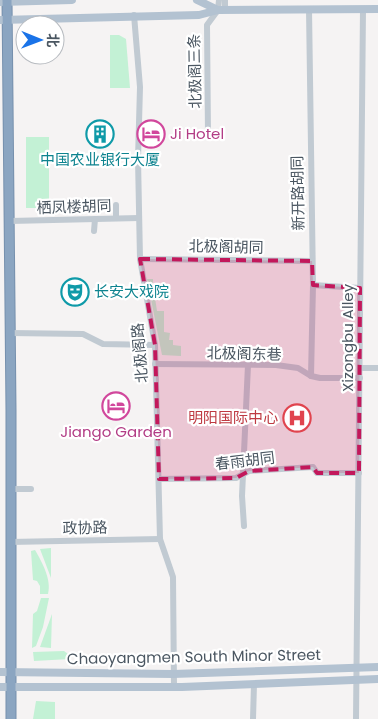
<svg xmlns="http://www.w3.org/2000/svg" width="378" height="719" font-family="Poppins,'Noto Sans SC',sans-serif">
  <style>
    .green { fill: #c3f1d5 }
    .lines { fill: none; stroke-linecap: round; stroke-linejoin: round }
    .highway-casing { stroke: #7690ad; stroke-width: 11 }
    .minor { stroke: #c1cad2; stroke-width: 6 }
    .major { stroke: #b3c2d1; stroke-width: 8 }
    .highway { stroke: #8ba5c1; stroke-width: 9 }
    .marked { fill: #c2185b; fill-opacity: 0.2; stroke: #c2185b; stroke-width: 4; stroke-dasharray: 10 6; stroke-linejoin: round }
    .labels { text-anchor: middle; stroke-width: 4.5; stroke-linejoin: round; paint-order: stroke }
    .street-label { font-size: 15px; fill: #4a5661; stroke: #fff }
    .hotel-label { font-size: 15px; fill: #b23c85; stroke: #fff; text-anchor: start }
    .culture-label { font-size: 15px; fill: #0d838f; stroke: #fff }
    .health-label { font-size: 15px; fill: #be3a42; stroke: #fff; text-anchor: end }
  </style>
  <rect width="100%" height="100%" fill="#f5f3f3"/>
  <!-- green -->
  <g class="green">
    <path d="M110,35H119L126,39L130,88H110Z"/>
    <rect x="26" y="137" width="23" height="71"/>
    <path d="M147,279H153V297L155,298L157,311H164V332L170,333L169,340H173V345L181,346V356L162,355Z"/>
    <path d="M51,548V578L40,549Z"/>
    <path d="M35,550C42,562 52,580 48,594H40V586L37,581L33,580L31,551Z"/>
    <path d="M41,598H49L43,627L36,646L32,648L33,614L37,611Z"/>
    <path d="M52,614L51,648L40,647Z"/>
    <path d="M64,651L72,657L70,659L34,661L33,652Z"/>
    <path d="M36,701L55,702V719H33Z"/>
  </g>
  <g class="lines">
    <!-- highway casing -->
    <g class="highway-casing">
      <path id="highway" d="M7,0L11,410V719"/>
    </g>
    <!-- minor -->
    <g class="minor">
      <path d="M225,0V9"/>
      <path d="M309,9L313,285L311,376"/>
      <path d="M134,15L140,87L138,159L140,259L155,345L160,539L173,577L174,687"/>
      <path d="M208,135L207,25L218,10L219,0"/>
      <path d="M116,218V205"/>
      <path d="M10,221L139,218"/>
      <path d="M94,231L95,219"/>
      <path d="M140,259L312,261"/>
      <path d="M313,285L360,288"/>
      <path d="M10,333L83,334L103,344L155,345"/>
      <path d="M155,364L276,365L298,368L311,376L320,378H360"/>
      <path d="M360,368H378"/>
      <path d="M159,479L236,478L249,471L313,467L317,473H359"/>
      <path d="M11,489H31"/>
      <path d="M244,526L242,496L248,365"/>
      <path d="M10,542L160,539"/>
      <path d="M253,719L254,684"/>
      <path d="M356,719L363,9"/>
    </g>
    <!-- major -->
    <g class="major">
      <path d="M197,0L218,10"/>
      <path d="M0,2L72,0"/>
      <path d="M0,20L199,15L218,10L378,9"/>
      <path d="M0,672L173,674L378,667"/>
      <path d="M0,687H182L378,679"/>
    </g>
    <!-- highway -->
    <use href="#highway" class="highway"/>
  </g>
  <!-- marked area -->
  <path class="marked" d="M140,259L312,261L313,285L360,288L359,473H317L313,467L249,471L236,478L159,479L155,345Z"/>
  <!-- icons -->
  <defs>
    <g id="building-ring" transform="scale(1.4375)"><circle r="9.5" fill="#fff" stroke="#0f9aa8" stroke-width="1.5"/><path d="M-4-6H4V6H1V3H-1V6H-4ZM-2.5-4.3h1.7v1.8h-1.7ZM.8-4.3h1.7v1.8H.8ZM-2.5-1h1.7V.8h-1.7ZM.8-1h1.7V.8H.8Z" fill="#0f9aa8"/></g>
    <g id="hotel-ring" transform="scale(1.4375)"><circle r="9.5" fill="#fff" stroke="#d1479c" stroke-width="1.5"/><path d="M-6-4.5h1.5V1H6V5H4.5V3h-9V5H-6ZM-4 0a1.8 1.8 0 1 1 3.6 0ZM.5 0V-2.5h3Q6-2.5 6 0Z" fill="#d1479c"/></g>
    <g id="theatre-ring" transform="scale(1.4375)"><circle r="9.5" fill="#fff" stroke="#0f9aa8" stroke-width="1.5"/><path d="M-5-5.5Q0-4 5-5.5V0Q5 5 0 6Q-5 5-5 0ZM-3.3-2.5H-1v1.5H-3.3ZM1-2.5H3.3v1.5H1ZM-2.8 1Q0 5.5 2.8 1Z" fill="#0f9aa8"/></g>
    <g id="hospital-ring" transform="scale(1.4375)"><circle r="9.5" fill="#fff" stroke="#e0444e" stroke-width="1.5"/><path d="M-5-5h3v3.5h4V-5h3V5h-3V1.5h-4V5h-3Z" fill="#e0444e"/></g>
  </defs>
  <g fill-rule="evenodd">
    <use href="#building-ring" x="100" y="134"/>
    <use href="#hotel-ring" x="151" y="134"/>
    <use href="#theatre-ring" x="75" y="292"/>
    <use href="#hotel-ring" x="116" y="406"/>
    <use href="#hospital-ring" x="297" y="418"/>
  </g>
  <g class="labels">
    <!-- street labels -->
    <g class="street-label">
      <text transform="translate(195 71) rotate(-91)" y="5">北极阁三条</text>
      <text transform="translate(298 193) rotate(-91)" y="5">新开路胡同</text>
      <text transform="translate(74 207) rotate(-2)" y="5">栖凤楼胡同</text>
      <text transform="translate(226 247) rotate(1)" y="5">北极阁胡同</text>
      <text transform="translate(348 338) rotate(-90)" y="5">Xizongbu Alley</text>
      <text transform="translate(140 353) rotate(-95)" y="5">北极阁路</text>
      <text transform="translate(244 354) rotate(1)" y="5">北极阁东巷</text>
      <text transform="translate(245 461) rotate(-7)" y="5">春雨胡同</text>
      <text transform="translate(85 528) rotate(-1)" y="5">政协路</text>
      <text transform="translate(194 657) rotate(-1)" y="5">Chaoyangmen South Minor Street</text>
    </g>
    <!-- hotel labels -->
    <g class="hotel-label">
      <text x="170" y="139">Ji Hotel</text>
      <text x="116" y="437" text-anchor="middle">Jiango Garden</text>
    </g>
    <!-- culture labels -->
    <g class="culture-label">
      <text x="100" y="165">中国农业银行大厦</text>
      <text x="94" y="297" text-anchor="start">长安大戏院</text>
    </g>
    <!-- health labels -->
    <g class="health-label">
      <text x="278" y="423">明阳国际中心</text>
    </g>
  </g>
  <!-- north arrow -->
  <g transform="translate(40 40) rotate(91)"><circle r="24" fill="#ffffff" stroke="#b7bbc0"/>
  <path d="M0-4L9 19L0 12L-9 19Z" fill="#1a73e8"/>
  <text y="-8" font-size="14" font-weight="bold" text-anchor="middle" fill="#4a5661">北</text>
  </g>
</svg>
